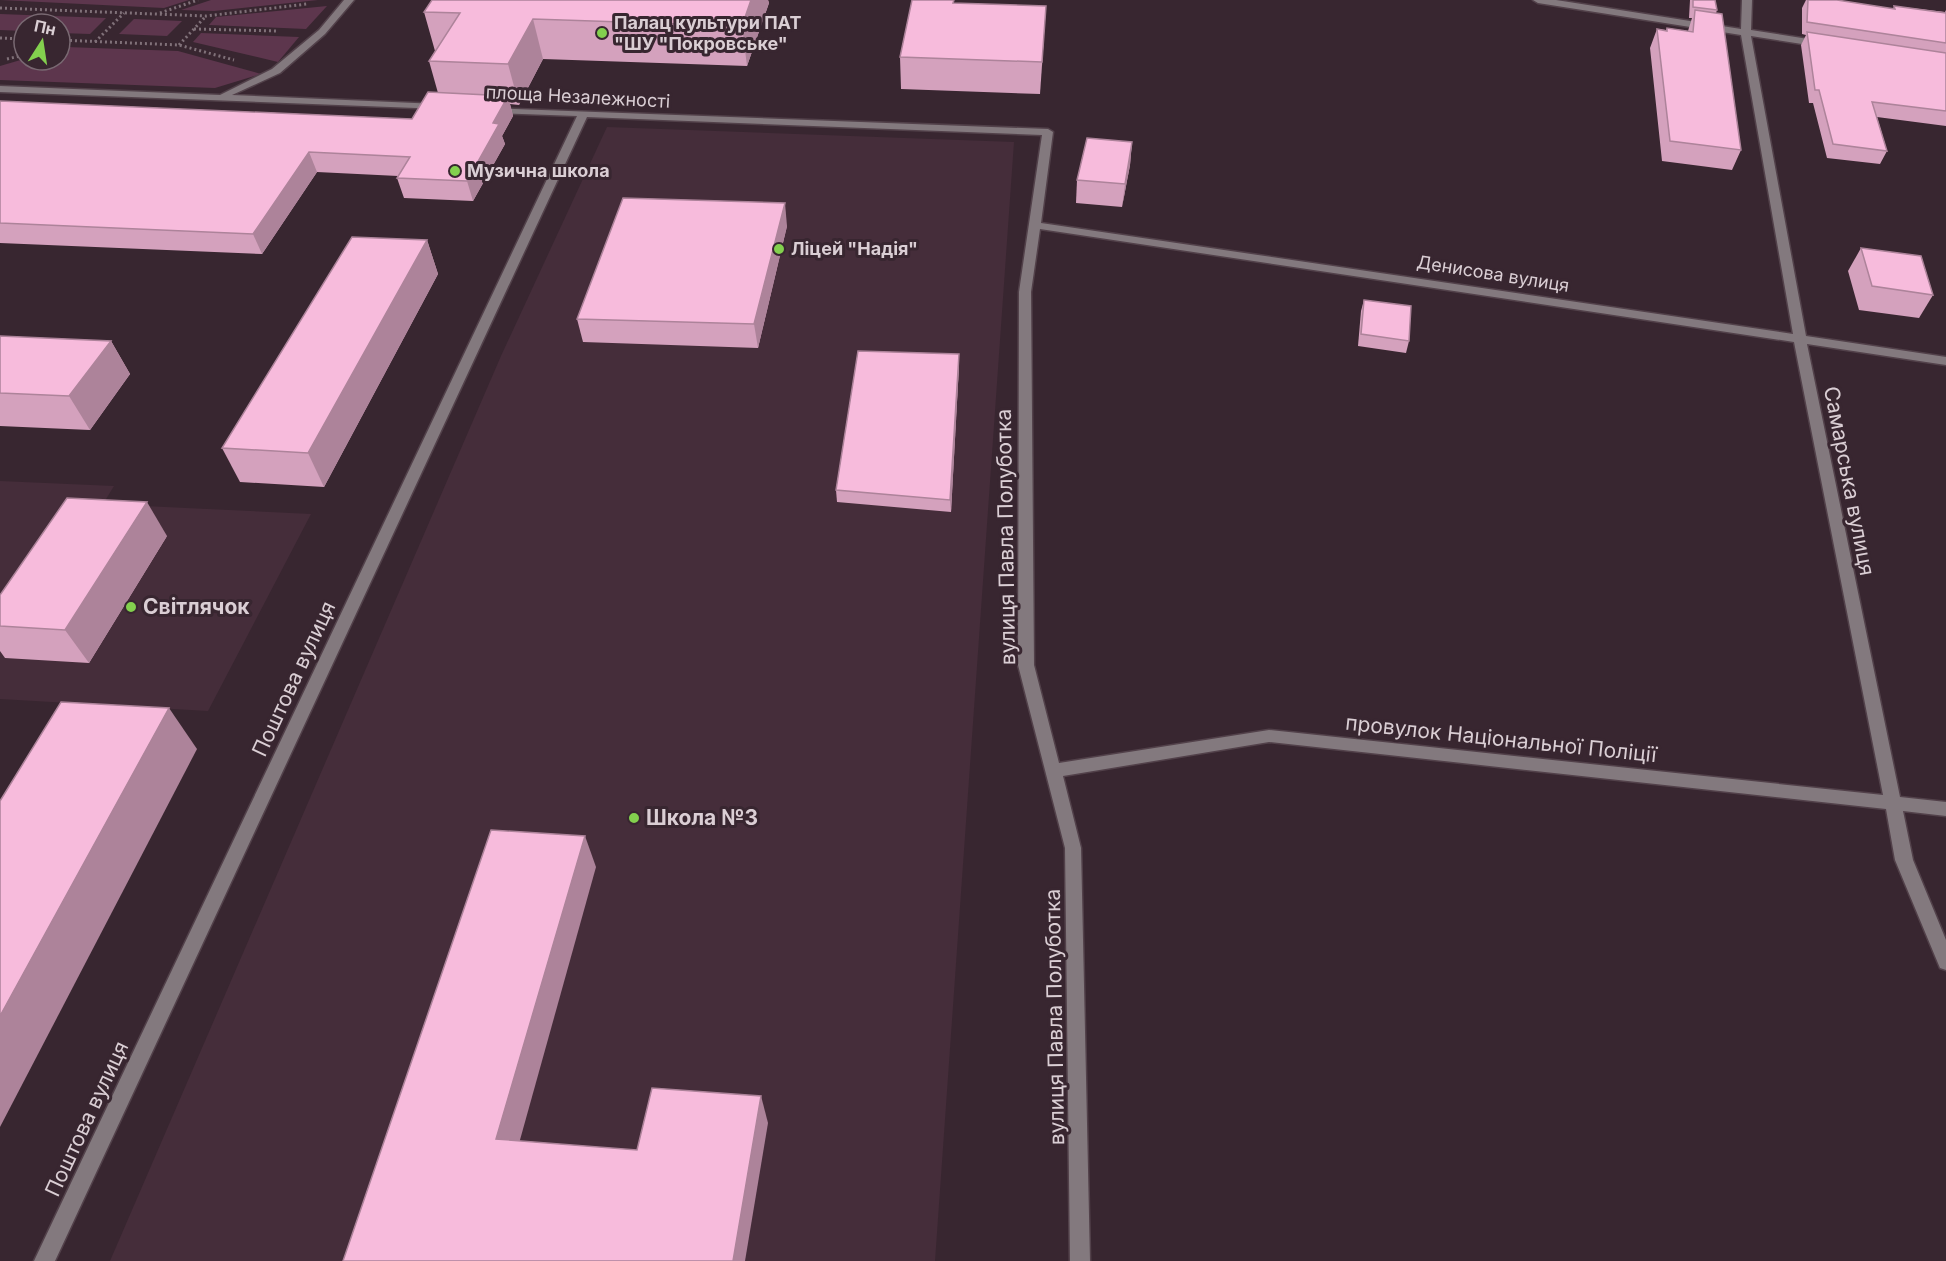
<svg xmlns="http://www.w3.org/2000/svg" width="1946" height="1261" font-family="Inter,sans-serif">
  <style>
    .built { fill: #452d3a }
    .green { fill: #5d364d }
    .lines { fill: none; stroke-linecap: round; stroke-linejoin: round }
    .minor-casing { stroke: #52414a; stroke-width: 3 }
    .path { stroke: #807179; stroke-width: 3; stroke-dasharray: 2 3; stroke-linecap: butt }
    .minor { fill: #83797e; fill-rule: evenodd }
    .wall { fill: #d4a1bd }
    .shaded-wall { fill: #ad839a }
    .building { fill: #f7bbdc; stroke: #ad839a; stroke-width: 1.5 }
    .poi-dot { fill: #83d04e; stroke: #382630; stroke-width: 2 }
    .labels { text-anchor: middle; stroke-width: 6; stroke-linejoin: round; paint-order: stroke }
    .far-poi-label { font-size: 18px; font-weight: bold; fill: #daced4; stroke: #382630; text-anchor: start }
    .far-street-label { font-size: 18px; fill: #daced4; stroke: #382630 }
    .street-label { font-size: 21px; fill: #daced4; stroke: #382630 }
    .poi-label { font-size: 21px; font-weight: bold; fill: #daced4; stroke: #382630; text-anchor: start }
  </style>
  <rect width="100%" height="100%" fill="#382630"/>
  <!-- built -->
  <g class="built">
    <path d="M607,127L1014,142L935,1261H110L501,356Z"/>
    <path d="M0,481L114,486L103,504L311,514L208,711L0,699Z"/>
  </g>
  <!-- green -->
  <g class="green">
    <path d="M0,0H189L164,8Z"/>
    <path d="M211,0H318L214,11L181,10Z"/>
    <path d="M327,6L306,29L209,25L216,17Z"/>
    <path d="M0,14L106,18L90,34L60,33V24H24V31L0,30Z"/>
    <path d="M134,19L182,21L167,36L119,34Z"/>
    <path d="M201,33L299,37L278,62L193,42Z"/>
    <path d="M66,47L178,51L261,74L215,88L0,80V66L24,59L60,60V48Z"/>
  </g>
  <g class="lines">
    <!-- minor casing -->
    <g class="minor-casing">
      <g id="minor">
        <path d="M344,0H354L325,34L280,73L232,95L438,104L443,107L442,109L0,92V86L220,95L272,69L319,30Z"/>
        <path d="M1533,0H1556L1741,29L1742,0H1752L1751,30L1821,41L1826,44L1821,47L1751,36L1806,336L1946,357V365L1807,344L1900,797L1946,802V816L1903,811L1913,860L1946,940V970L1940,968L1895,860L1886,809L1269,742L1063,776L1081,848L1090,1261H1070L1065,848L1018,665L1019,292L1042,135L587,117L55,1261H34L577,116L492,113L487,110L488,108L1048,129L1053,132L1041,223L1793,334L1741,35L1538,3ZM1040,229L1794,342L1883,795L1269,730L1059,763L1034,665L1031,292Z"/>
      </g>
    </g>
    <!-- path -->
    <g class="path">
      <path d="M0,8L206,16L307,4"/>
      <path d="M160,13L198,0"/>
      <path d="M194,29L277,31"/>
      <path d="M0,38L24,39"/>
      <path d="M60,40L179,45L234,60"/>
      <path d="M95,42L124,13"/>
      <path d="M179,45L206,16"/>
      <path d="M7,59L24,55"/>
    </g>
    <!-- minor -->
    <use href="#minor" class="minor"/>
  </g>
  <!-- wall -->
  <g class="wall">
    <path d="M432,0H768L769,3L747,66L543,59L519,105L510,104L513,116L502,136L505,144L473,201L404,198L397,178L398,176L317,172L262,254L0,243V101L412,119L438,93L429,61L435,51L424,12Z"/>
    <path d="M1690,0H1715L1717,10L1716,13L1741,150L1732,170L1662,161L1650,48L1657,29L1666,30L1667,28L1688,31L1692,18H1689Z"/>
    <path d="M1806,0L1893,9L1894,6L1945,12L1946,10V126L1877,117L1887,151L1880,164L1827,158L1813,103H1809L1801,45L1806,35L1802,34V8Z"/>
    <path d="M954,3L1044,37L1040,94L901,89L900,57Z"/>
    <path d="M1132,142L1130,165L1122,207L1076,203L1077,180Z"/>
    <path d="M787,226L758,348L583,342L577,319Z"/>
    <path d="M427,240L438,274L324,487L240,482L222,448Z"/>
    <path d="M1861,248L1933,295L1919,318L1859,310L1848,271Z"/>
    <path d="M1364,300L1409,341L1406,353L1358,346L1361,311Z"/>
    <path d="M0,336L111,341L130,374L90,430L0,426Z"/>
    <path d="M959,366L951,512L837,502L836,490Z"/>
    <path d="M167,536L89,663L5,658L0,651V595Z"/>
  </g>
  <!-- shaded-wall -->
  <g class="shaded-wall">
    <path d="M751,0H768L769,3L747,66L742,26Z"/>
    <path d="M533,19L543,59L519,105L508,64Z"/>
    <path d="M508,96L513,116L502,136L505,144L473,201L467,181L493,123Z"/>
    <path d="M1132,142L1130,165L1122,207L1125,184Z"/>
    <path d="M309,152L317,172L262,254L253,234Z"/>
    <path d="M785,203L787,226L758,348L754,324Z"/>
    <path d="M427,240L438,274L324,487L308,453Z"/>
    <path d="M111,341L130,374L90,430L69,396Z"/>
    <path d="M959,354V366L951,512L950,500Z"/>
    <path d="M147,502L167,536L89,663L65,630Z"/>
    <path d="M169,708L197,749L0,1127V1016Z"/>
    <path d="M585,836L596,867L513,1165L496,1139Z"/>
    <path d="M761,1096L768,1123L745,1261H733Z"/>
  </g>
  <!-- building -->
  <g class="building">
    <path d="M432,0H751L742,26L533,19L508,64L429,61L460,13L424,12Z"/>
    <path d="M912,0H954L953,3L1046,6L1042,62L900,57Z"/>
    <path d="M1693,0H1715L1717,10L1693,7Z"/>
    <path d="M1808,0H1837L1895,9L1894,6L1946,13V43L1807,22Z"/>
    <path d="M1695,10L1722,14L1741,150L1670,141L1657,29L1667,31V28L1693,32Z"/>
    <path d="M1807,32L1946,53V111L1872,102L1887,151L1833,144L1819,90H1815Z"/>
    <path d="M428,92L508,96L493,123L499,124L467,181L397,178L410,157L309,152L253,234L0,223V101L412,119Z"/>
    <path d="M1087,138L1132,142L1125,184L1077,180Z"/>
    <path d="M623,198L785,203L754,324L577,319Z"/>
    <path d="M352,237L427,240L308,453L222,448Z"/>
    <path d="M1861,248L1921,256L1933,295L1872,286Z"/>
    <path d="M1364,300L1411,306L1409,341L1361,334Z"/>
    <path d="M0,336L111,341L69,396L0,393Z"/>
    <path d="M858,351L959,354L950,500L836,490Z"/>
    <path d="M67,498L147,502L65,630L0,626V595Z"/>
    <path d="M61,702L169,708L0,1016V801Z"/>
    <path d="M491,830L585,836L496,1139L637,1150L652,1088L761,1096L733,1261H343Z"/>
  </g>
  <!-- markers -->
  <g class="poi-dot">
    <circle cx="602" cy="33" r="6"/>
    <circle cx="455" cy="171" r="6"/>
    <circle cx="779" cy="249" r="6"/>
    <circle cx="131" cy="607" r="6"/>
    <circle cx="634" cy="818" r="6"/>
  </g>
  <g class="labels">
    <!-- far-poi labels -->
    <g class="far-poi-label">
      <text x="614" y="29">Палац культури ПАТ<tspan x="614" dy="21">"ШУ "Покровське"</tspan></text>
      <text x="467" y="177">Музична школа</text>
      <text x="791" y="255">Ліцей "Надія"</text>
    </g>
    <!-- far-street labels -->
    <g class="far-street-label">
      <text transform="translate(578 97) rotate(3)" y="6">площа Незалежності</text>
      <text transform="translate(1493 274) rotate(9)" y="6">Денисова вулиця</text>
    </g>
    <!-- street labels -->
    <g class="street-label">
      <text transform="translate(1849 481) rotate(79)" y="7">Самарська вулиця</text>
      <text transform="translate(1006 537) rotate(-91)" y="7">вулиця Павла Полуботка</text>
      <text transform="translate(294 679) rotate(-65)" y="7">Поштова вулиця</text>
      <text transform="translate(1501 739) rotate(6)" y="7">провулок Національної Поліції</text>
      <text transform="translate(1055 1017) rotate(-91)" y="7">вулиця Павла Полуботка</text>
      <text transform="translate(87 1119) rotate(-65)" y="7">Поштова вулиця</text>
    </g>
    <!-- poi labels -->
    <g class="poi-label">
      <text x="143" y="614">Світлячок</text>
      <text x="646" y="825">Школа №3</text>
    </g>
  </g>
  <!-- north arrow -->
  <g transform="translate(42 42) rotate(12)"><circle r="28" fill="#382630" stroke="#796972" stroke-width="1.5"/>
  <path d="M0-4.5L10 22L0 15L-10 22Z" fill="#83d04e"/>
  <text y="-9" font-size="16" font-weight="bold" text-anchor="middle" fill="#daced4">Пн</text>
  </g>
</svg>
